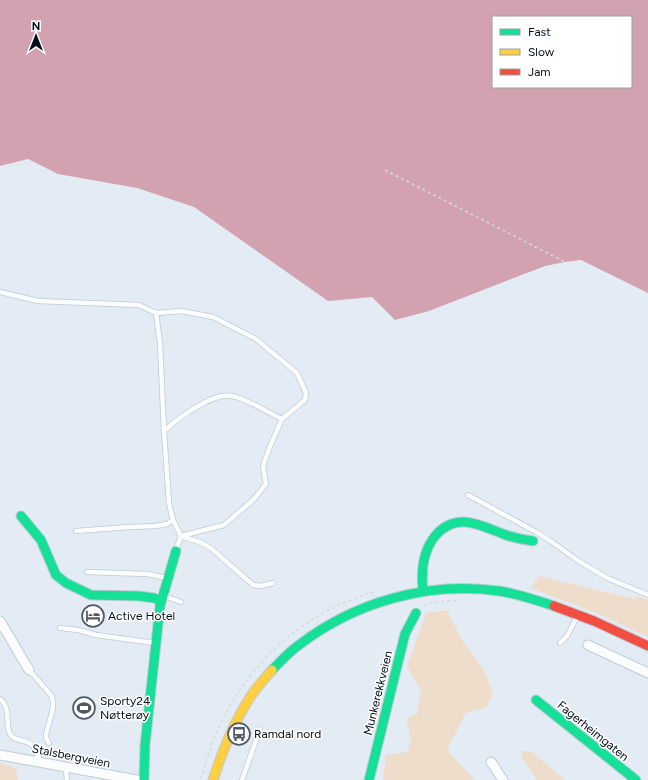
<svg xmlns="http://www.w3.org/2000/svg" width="648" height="780" font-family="Figtree,sans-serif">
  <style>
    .green { fill: #efddcc }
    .water { fill: #d3a2b0; fill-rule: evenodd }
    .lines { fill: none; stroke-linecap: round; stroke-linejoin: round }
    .lane-casing { stroke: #becbd6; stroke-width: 6 }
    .street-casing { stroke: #becbd6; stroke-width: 11 }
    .fast-casing { stroke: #becbd6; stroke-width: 11 }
    .slow-casing { stroke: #becbd6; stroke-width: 11 }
    .jam-casing { stroke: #becbd6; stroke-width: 11 }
    .path { stroke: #d6d9dc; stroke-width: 1.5; stroke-dasharray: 3 3; stroke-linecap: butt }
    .lane { stroke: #fbfcfe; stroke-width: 4.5 }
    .street { stroke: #fbfcfe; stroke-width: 9 }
    .fast { stroke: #16e098; stroke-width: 9 }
    .slow { stroke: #ffcf43; stroke-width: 9 }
    .jam { stroke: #f24e42; stroke-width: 9 }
    .labels { text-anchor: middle; stroke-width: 3; stroke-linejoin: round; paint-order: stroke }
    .poi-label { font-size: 12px; fill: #010c19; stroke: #fff; text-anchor: start }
    .street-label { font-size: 12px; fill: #010c19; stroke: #fff }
  </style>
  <rect width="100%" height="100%" fill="#e3ecf5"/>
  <!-- green -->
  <g class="green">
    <path d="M539,576L635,599L637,596L648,600V637L601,615L531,588Z"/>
    <path d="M447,610L462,640L484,670L493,694L486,708L466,713L447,750L475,780H383L386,755L407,752L411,740L406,719L417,713L421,691L407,666L426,613Z"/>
    <path d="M521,751H531L565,780H537L522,758Z"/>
    <path d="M0,763L16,768L18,780H0Z"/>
  </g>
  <!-- water -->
  <path class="water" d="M0,0H648V293L581,260L565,262L545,266L429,311L395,320L372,297L328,301L194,207L137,188L58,174L28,159L0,166ZM493,17H631V87H493Z"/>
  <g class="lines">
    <!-- lane casing -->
    <g class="lane-casing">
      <g id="lane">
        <path d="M0,292L38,301L139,305L156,313L160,343L164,431L169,503L173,520L181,536L176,550"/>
        <path d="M156,313L182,311L213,317L256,339L297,373L306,393L305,400L282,419L269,449L263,466L266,484L253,500L224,525L181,536L202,543L212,549L253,585L261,586L273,583"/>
        <path d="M164,431C177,419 213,392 232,396C245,398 269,413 282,419"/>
        <path d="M468,495L536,532L552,542L577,560L607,578L648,595"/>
        <path d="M76,531L129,527L156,526L167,524L173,520"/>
        <path d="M87,572L147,574L167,578"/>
        <path d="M164,596L181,602"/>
        <path d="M60,628L78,630L96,635L155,643"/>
        <path d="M560,643L567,636L578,615"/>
        <path d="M29,670L51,695C57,707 48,722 46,735V738L49,743"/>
        <path d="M0,699C11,707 5,723 10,734C14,742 26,739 32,745C36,749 38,756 40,762"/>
        <path d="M67,780L66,771L68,767"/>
        <path d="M242,780L260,729"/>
      </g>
    </g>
    <!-- street casing -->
    <g class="street-casing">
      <g id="street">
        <path d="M0,621L29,670"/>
        <path d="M588,645L648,673"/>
        <path d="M0,755L137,780"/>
        <path d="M491,762L503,780"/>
      </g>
    </g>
    <!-- fast casing -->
    <g class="fast-casing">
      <g id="fast">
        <path d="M21,516L41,540L56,575L66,583L91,595L139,596L154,598L161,601"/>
        <path d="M423,591C421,572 423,550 436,535C457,511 481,526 506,535C515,538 524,540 533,541"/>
        <path d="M272,670C281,661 289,652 299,645C355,602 428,581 499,591C518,594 536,600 554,606"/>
        <path d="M536,700L636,780"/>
        <path d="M144,780L145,745L160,606L176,551"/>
        <path d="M369,780L405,634L416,613"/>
      </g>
    </g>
    <!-- slow casing -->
    <g class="slow-casing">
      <path id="slow" d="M213,780C222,752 233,724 249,699C256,688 264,679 272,670"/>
    </g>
    <!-- jam casing -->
    <g class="jam-casing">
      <path id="jam" d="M554,606L594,621L648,646"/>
    </g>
    <!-- path -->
    <g class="path">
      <path d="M385,170L565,262"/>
      <path d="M424,606L429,603L461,600"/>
      <path d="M201,779C206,761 212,742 220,725C250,660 308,610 377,591"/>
    </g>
    <!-- lane -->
    <use href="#lane" class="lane"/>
    <!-- street -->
    <use href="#street" class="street"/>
    <!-- fast -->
    <use href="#fast" class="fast"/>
    <!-- slow -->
    <use href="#slow" class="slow"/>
    <!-- jam -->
    <use href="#jam" class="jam"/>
  </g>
  <!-- icons -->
  <defs>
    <g id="hotel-ring" transform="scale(1.15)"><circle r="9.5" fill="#fff" stroke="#505a66" stroke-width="1.5"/><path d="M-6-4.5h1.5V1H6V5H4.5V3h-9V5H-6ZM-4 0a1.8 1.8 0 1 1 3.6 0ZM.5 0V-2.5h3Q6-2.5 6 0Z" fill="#505a66"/></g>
    <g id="stadium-ring" transform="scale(1.15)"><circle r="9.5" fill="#fff" stroke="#505a66" stroke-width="1.5"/><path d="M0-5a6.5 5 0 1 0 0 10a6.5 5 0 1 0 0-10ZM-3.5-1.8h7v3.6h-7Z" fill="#505a66"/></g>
    <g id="bus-ring" transform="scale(1.15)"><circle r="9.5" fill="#fff" stroke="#505a66" stroke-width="1.5"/><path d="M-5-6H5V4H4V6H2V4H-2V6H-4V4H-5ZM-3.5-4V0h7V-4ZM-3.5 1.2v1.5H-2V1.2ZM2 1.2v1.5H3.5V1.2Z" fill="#505a66"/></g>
  </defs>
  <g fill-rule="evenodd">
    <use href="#hotel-ring" x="93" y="616"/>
    <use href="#stadium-ring" x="84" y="708"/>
    <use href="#bus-ring" x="239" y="734"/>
  </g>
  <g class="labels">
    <!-- poi labels -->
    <g class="poi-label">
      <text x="108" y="620">Active Hotel</text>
      <text x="100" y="705">Sporty24<tspan x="100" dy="14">Nøtterøy</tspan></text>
      <text x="254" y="738">Ramdal nord</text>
    </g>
    <!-- street labels -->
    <g class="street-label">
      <text transform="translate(378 693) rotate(-76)" y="4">Munkerekkveien</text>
      <text transform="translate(593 731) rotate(39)" y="4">Fagerheimgaten</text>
      <text transform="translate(71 756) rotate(11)" y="4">Stalsbergveien</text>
    </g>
  </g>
  <!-- legend -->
  <rect x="492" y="16" width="140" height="72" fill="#ffffff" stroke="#999ea3"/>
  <rect x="500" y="29" width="20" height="6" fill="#16e098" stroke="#999ea3"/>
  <text x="528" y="36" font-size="12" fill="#010c19">Fast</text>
  <rect x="500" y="49" width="20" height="6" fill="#ffcf43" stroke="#999ea3"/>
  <text x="528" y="56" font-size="12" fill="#010c19">Slow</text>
  <rect x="500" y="69" width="20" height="6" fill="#f24e42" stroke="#999ea3"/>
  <text x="528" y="76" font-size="12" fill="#010c19">Jam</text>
  <!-- north arrow -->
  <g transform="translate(36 36)" stroke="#ffffff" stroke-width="3" paint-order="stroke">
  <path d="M0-3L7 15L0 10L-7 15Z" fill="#010c19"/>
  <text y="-6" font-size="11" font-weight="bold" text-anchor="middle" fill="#010c19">N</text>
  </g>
</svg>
